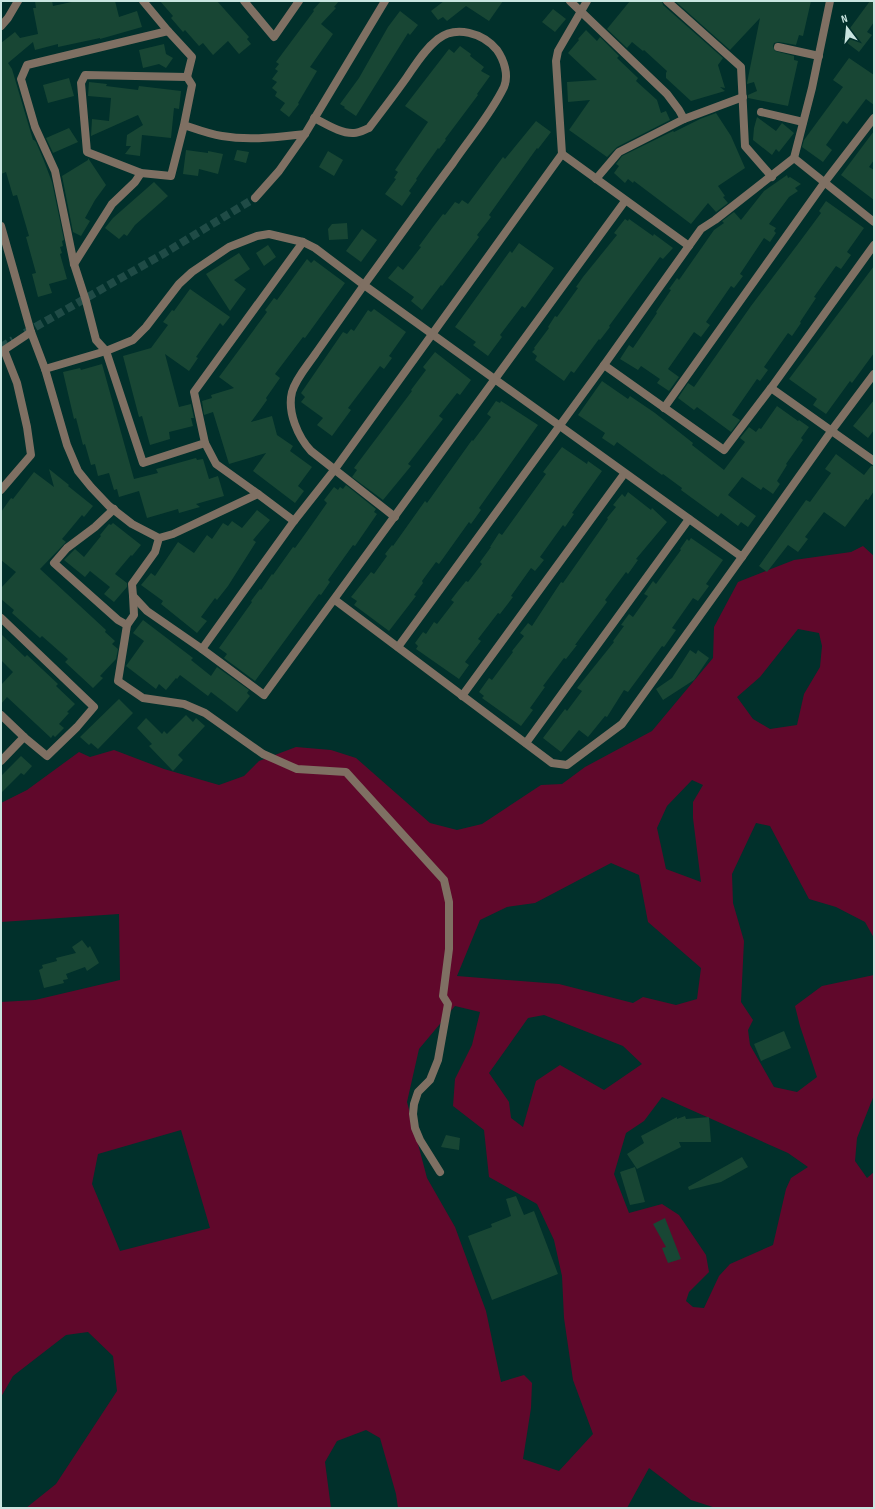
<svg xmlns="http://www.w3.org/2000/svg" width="875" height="1509" font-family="'Sofia Sans Condensed',sans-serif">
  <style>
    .green { fill: #60082b; fill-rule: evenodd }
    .building { fill: #184634 }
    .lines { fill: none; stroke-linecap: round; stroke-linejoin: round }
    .tertiary-tunnel { stroke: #1f4b46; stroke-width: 8; stroke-dasharray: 8 4; stroke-linecap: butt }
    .minor { stroke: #7f7063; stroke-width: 8 }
    .tertiary { stroke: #7f7063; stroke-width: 8 }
  </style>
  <rect width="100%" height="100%" fill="#01302b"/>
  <!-- green -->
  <path class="green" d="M863,546L874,556V938L865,922L836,907L809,899L770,826L756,823L732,874L733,903L744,941L741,1002L753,1020L748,1030L750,1045L774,1087L797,1092L817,1077L800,1026L795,1006L822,986L874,975V1095L857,1138L855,1161L867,1178L874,1172V1508H716L691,1500L649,1468L627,1508H398L396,1494L380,1438L366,1430L337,1441L325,1462L331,1508H26L56,1484L117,1391L113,1356L88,1332L66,1335L13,1376L1,1397V1002L35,1000L120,980L119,914L1,922V803L27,790L79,752L90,757L114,750L164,769L219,785L244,776L259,761L296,747L331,750L356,758L430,823L457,830L482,824L541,785L562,784L585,767L652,731L713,658L714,627L738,582L794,560L851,552ZM798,629L819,633L822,646L820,667L804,694L797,725L770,729L753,719L737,697L760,677ZM692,780L703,785L693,802V818L701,882L666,869L657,828L667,806ZM611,863L639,875L648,922L701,968L697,999L676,1005L643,997L633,1003L559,984L457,976L480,920L507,907L535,903ZM455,1006L480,1012L472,1045L455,1079L453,1106L484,1130L489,1177L537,1204L554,1240L562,1276L564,1318L573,1380L593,1434L559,1471L523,1459L531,1408L532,1383L524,1375L501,1382L486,1311L455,1227L427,1178L407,1102L419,1049ZM544,1015L623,1046L642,1064L604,1090L560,1065L536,1081L523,1127L511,1118L509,1102L489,1073L528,1018ZM662,1097L788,1153L808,1167L791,1178L786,1189L773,1245L730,1264L719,1276L704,1308L693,1307L686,1301L689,1292L709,1272L706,1255L679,1215L662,1204L629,1213L614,1174L626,1133L644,1121ZM181,1130L210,1228L120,1251L92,1184L98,1154Z"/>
  <!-- building -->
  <g class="building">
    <path d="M35,1H52L53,6L76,1H115L119,17L137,11L142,27L100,39V38L58,47V44L35,50L33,42L8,63L12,69L33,140H34L36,142L44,161L52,182L64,240L62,241L63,246L60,247L62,253L60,254L67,279L49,284L52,293L38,297L32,274L36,273L26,237L29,236L17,195L13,196L6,172L1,174V43L15,32L20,38L38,34L33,8H36Z"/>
    <path d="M160,1H217L249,37L247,39L251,44L239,54L228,41L213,55L203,43L199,46L185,30L183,32L171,18L173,16Z"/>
    <path d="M321,1H339L334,7L336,8L321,24L333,34L310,67L317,71L298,103L299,104L289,117L280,110L285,103L275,96L277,92L272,88L277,82L272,79L278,71L275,69L279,64L276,62L314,11L313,10Z"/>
    <path d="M444,1H503L489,21L466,6L447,21L443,17L438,20L431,11Z"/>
    <path d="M630,1H662L663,5L723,58L718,65L725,88L720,87L725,91L691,101L666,78V73L667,71L644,50L643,51L632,42L627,48L607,29Z"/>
    <path d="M675,1H811L803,36L799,35L796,45L779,42L774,43L773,46L775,51L794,56V60L798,61L788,106L748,98V95L757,91L754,82L747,84V83L760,18L730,50Z"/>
    <path d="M870,1H874V22L867,32L872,35L859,52L842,39Z"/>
    <path d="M553,9L566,19L555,32L542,22Z"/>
    <path d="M400,11L418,25L410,35L408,33L356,116L344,108L345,107L340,104L359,78L388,27Z"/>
    <path d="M586,30L597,41L600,37L619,56L617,58L638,78L636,81L657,100L661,113L666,111L670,120L617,147L607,157L569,130L590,100L568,102L567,82L597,80L568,53L579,40L578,39Z"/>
    <path d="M164,44L166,54L173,58L166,68L159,64L143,68L139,50Z"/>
    <path d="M460,46L471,54L470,56L484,67L481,71L490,76L477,94L478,95L445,139L446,140L439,149L438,148L416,179L417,180L409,191L411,193L402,206L385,194L396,179L394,178L398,172L395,170L428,122L405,106L449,49L454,53Z"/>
    <path d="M849,58L874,75V105L866,99L847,124L843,121L826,145L832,150L823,162L802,147L804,140L843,87L833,80Z"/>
    <path d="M69,78L74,96L48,103L43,85Z"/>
    <path d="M89,82L107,84L106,86L138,90L139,86L181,91L179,109L174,108L171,138L142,135L140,156L125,154L131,146H126L127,135L143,125L138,115L91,136L92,119L109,121L111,98L88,96Z"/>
    <path d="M716,113L731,136L745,168L718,186L725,196L723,197L728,203L716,212L708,203L691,224L634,181L633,183L628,179L625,183L614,173L619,166L616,164L622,156L673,131L674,132L700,119Z"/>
    <path d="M757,117L776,131L782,123L794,133L779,152L776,149L772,155L753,140L754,128Z"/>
    <path d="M536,121L551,132L538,149L537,148L489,215L491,217L477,235L479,237L442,286L441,285L422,310L411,301L414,297L388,278L398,266L403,270L421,247L419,246L433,227L443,214L445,215L455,202L459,204L462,200L468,204L503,157L505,159Z"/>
    <path d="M69,128L78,142L53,153L46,138Z"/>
    <path d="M874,131V160L869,167L874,170V200L841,175Z"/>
    <path d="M186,150L208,153V151L223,154L218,174L199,169L198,176L183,174Z"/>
    <path d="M237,150L249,152L246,163L234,160Z"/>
    <path d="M328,151L343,160L334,176L319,167Z"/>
    <path d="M88,158L106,185L95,200L85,218L90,221L81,236L73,232L62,176L88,160Z"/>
    <path d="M787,175L788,178L790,177L801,184L795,188L798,191L789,197L769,224L776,228L774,231L776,233L770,242L764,238L740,274L743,276L734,288L731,286L706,322L710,325L701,337L694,332L668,369L679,377L669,391L657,383L660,379L641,366L638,370L620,359L629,345L633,348L657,313L656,312L671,290L669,289L677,278L679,280L714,230L724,223L722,221L734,212L741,220L764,191Z"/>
    <path d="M154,182L168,196L135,225L127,236L124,234L119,239L105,228L113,218Z"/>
    <path d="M826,201L864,228L847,252L851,255L841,269L836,266L814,297L816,298L800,322L801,323L792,336L788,333L764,367L768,370L760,381L757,379L732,415L740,420L731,432L697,407L694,410L678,398L688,383L694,387L751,306L798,244L821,213L819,211Z"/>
    <path d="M625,219L628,221L629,219L653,236L654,234L673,248L663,259L660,257L609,326L610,327L600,340L599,339L574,373L571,371L564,381L535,360L537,356L532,352L535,349L534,348L549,328L548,327L555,316L557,317L578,288L576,287L583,277L617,235L614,233Z"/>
    <path d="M347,223L348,239L329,240L328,229L332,224Z"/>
    <path d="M362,229L377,240L361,262L346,251Z"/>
    <path d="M519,243L554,268L525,308L522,306L500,335L502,337L488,356L473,345L476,342L455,327L510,251L512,253Z"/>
    <path d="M268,245L276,257L264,266L256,253Z"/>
    <path d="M239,253L250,269L234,280L246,289L230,311L206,274Z"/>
    <path d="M307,259L311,263L314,260L345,283L305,338L303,337L275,374L280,378L266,398L267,400L251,422L272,416L277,435L293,446L290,451L312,467L298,486L304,491L295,503L253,471L266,453L229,464L213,412L204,415L202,401L212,398L211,395L234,388L219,377L267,312L265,310L274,298L277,300Z"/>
    <path d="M874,266V353L852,383L850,381L826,414L813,405L817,399L789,379Z"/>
    <path d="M190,289L230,317L223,326L220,323L196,357L198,358L189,371L165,354L179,407L191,404L194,418H191L193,426L169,432L170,439L150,445L142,416L139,417L123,356L151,348L168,325L163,322L172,310L174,311Z"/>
    <path d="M374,309L406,332L389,356L392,358L384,369L380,366L348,408L351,410L332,436L317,425L323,418L301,402L305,397L301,393L343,332L347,334L351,329L354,331L368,310L371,312Z"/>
    <path d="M435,352L471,380L460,395L457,393L439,416L443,419L408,464L411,466L383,500L352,477L357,470L354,468L412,391L411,390L426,370L423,367Z"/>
    <path d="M102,364L134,479L158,473L156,469L196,458L197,460L203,459L209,479L218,476L224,496L196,504L200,507L179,513L178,509L147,518L139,491L119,497L117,489L114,490L109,473L98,476L95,464L91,465L85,444L83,445L76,418L74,419L63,372L80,368L81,370Z"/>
    <path d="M602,381L628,399L630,396L655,413L693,443L692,445L724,470L745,442L740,438L749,427L756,432L759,428L761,429L777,406L798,421L799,420L809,427L801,438L803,440L786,464L787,465L777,481L780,484L773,494L763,487L761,490L742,477L728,495L756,516L748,527L741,522L738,526L721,513L718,517L681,490L682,488L663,474L662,475L617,442L614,446L602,438L605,433L578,415Z"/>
    <path d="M874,400V430L868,438L853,426Z"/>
    <path d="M496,401L500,403L501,401L538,425L479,508L481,510L471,524L469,522L439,564L436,562L422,581L423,583L414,595L416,596L389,631L354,605L357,601L351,597L371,572L374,574L387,556L385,554L392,545L393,546L425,501L427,503L472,440L473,441L491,417L487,414Z"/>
    <path d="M562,447L587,464L588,461L602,471L572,513L574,514L565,527L563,525L540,557L544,560L535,571L531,568L511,596L513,597L500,614L498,613L478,639L481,641L465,662L469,665L459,679L416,649L418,646L415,643L423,632L426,634L434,622L437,624L454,602L451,600L458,591L466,581L468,582L482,564L480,562L491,547H490L499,533L502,535L546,474L543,472Z"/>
    <path d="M836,454L864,475L871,466H874V491L868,500L866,499L845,527L824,512L805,537L808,539L798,552L788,545L767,572L759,566L806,500L810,502L831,473L825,469Z"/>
    <path d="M49,469L69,485L68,486L93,506L84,517L82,515L62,539L66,542L40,569L106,630L105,632L115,641L112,644L118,649L116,659L100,676L103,678L93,688L65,662L68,659L42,636L40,638L12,613L14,610L1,599V588L16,572L1,560V512L11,498L13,499L34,472L54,487Z"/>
    <path d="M346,485L376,509L374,512L377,514L355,546L353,545L328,580L330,582L321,595L319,594L255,681L224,658L227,654L219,648L252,602L251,601L260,589L261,590L272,574L273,575L293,547L295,548L308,530L327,503L324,500L334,487L338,490L340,487L343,489Z"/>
    <path d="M628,492L651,510L652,508L667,522L636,559L638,560L628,574L626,572L605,600L607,602L575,645H577L566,659L564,658L543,686L545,687L530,708L533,710L521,726L482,698L484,696L479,692L489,678L492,680L513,652L512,651L524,636L520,633L528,623L532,626L561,582L563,583L608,519L607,518L616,507L613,505L622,494L625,497Z"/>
    <path d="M257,510L270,520L253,540L256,542L228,586L217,600L215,598L201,617L207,621L197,633L161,604L163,601L141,585L151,573L155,576L178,542L194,553L207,535L212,539L223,523L228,526L232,521L242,528Z"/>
    <path d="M113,523L141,545L132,556L131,555L115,574L127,583V587L114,602L104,594L110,587L90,571L85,577L64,560L75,549L84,557L101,536L100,535L109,524L111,525Z"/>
    <path d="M691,538L723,560L706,584L709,586L698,601L693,598L672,628L676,630L664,647L662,646L628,692L624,690L607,717L605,716L588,737L579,730L561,752L543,738L565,709L567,711L582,691L577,688L614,642L613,641L624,626L621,625L629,614L633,617L648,596L644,594L653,581L656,584L681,550L680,549L687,539L689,541Z"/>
    <path d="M143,620L193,658L191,660L211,676L217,667L249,690L247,693L250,696L237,712L211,692L208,696L180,675L177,679L176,678L166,690L159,684L156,689L126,666L144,641L133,633Z"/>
    <path d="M1,634L25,657L27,655L58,684L56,686L75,704L67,712L69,713L59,724L64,728L55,737L53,735L51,738L7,697L1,704V685L13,672L1,660Z"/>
    <path d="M690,650L696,654L698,650L709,658L694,680L663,700L656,689L672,678Z"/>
    <path d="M119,699L133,713L98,749L91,743L89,745L80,737Z"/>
    <path d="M186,715L193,722L196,718L205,726L178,755L183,760L173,771L149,746L152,744L137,728L146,718L162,734L164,731L167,734Z"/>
    <path d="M21,756L32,766L24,775L21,773L1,793V776Z"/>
    <path d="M82,940L88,948L90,946L99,963L87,971L85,967L66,974L68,979L63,980L64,983L44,988L39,970L43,968L42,965L57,961L56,958L76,953L72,947Z"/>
    <path d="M784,1031L791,1048L761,1061L754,1044Z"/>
    <path d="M685,1116L686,1119L709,1117L711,1142H679L681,1147L637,1169L627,1154L644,1143L641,1136L677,1117V1119Z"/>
    <path d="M446,1135L460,1138L459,1150L441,1147Z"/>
    <path d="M742,1157L748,1167L721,1182L689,1190L688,1187Z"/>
    <path d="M635,1167L645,1202L630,1205L620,1172Z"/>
    <path d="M516,1196L524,1215L534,1211L558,1274L492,1300L468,1236L492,1227L491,1224L511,1216L506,1199Z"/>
    <path d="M665,1218L681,1259L668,1263L662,1248L666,1247L653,1224Z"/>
  </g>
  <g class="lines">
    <!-- tertiary-tunnel -->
    <g class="tertiary-tunnel">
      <path d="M25,333L163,254L255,198"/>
      <path d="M1,347L13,340"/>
    </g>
    <!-- minor -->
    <g class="minor">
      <path d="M143,1L168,31"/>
      <path d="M244,1L274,37L299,1"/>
      <path d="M570,1L667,94L679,110L684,119"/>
      <path d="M667,1L741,67L745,146L772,177"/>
      <path d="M778,47L819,56"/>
      <path d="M187,77L192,57L168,31L27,65L21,79L35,127L55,171L74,264L86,301L96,340L106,351L143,463L205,443"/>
      <path d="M761,112L803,122"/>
      <path d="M184,125L192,85L187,77L85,75L81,83L87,152L141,173L171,176L184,125C196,129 209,134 222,136C250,141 277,137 305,134"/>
      <path d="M562,154L689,246"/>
      <path d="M794,158L874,222"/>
      <path d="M596,179L619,152L684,119L743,97"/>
      <path d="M74,264L112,204L135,182L141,173"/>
      <path d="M604,365L724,450L771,388L874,245"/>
      <path d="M45,369L106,351L133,340L146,327L179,284L192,272L229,247L257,236L269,234L303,242L315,248L364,285C348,308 332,330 316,353C308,365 296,378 292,392C287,412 298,437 311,451L395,517"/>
      <path d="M771,388L874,461"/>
      <path d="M664,408L824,183L874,118"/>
      <path d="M1,490L31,455L27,427L17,383L4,350L31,332"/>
      <path d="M258,494L216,464L205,443L194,392L303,242"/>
      <path d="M114,509L95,527L67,548L54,563L118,620L127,625"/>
      <path d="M294,521L258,494L173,534L159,538L155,552L132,584L133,596L147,611L202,649L264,695L625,201"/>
      <path d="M133,596L134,615L127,625L118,681L143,698L184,704L205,713L263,754L297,769L346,772L444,880L449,902V949L443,996L448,1004L438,1060L430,1080L418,1092L414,1104L413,1114L415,1128L420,1140L440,1172"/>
      <path d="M335,600L552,763L567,765L622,724L742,557"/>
      <path d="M1,618L94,707L77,727L47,756L24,737L1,715"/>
      <path d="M398,647L604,365L701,229L715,220L794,158L812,88L830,1"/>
      <path d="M202,649L294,521L335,469L562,154L556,61L558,51L587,1"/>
      <path d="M462,696L624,474"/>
      <path d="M526,743L689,519"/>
      <path d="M1,761L24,737"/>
    </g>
    <!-- tertiary -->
    <g class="tertiary">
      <path d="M1,26L8,18L18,1"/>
      <path d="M314,118C326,124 341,134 354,133C359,133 364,130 369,128C382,111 395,94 407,77C416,64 425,49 438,39C456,25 483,33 497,50C504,60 509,75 504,87C491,114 470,138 453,163C423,203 394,244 364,285C491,375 616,467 742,557L832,430L874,374"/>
      <path d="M255,198L279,171L305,134L385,1"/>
      <path d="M1,226L31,332L45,369L67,445L78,471L91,487L109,506L132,524L159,538"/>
    </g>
  </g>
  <!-- border -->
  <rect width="875" height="1509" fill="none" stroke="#c9e5e0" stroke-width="4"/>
  <!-- north arrow -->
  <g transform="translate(847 28) rotate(344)" stroke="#01302b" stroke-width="3" paint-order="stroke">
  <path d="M0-3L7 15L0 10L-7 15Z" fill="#c9e5e0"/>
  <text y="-6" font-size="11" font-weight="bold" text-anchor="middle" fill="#c9e5e0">N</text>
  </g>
</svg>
